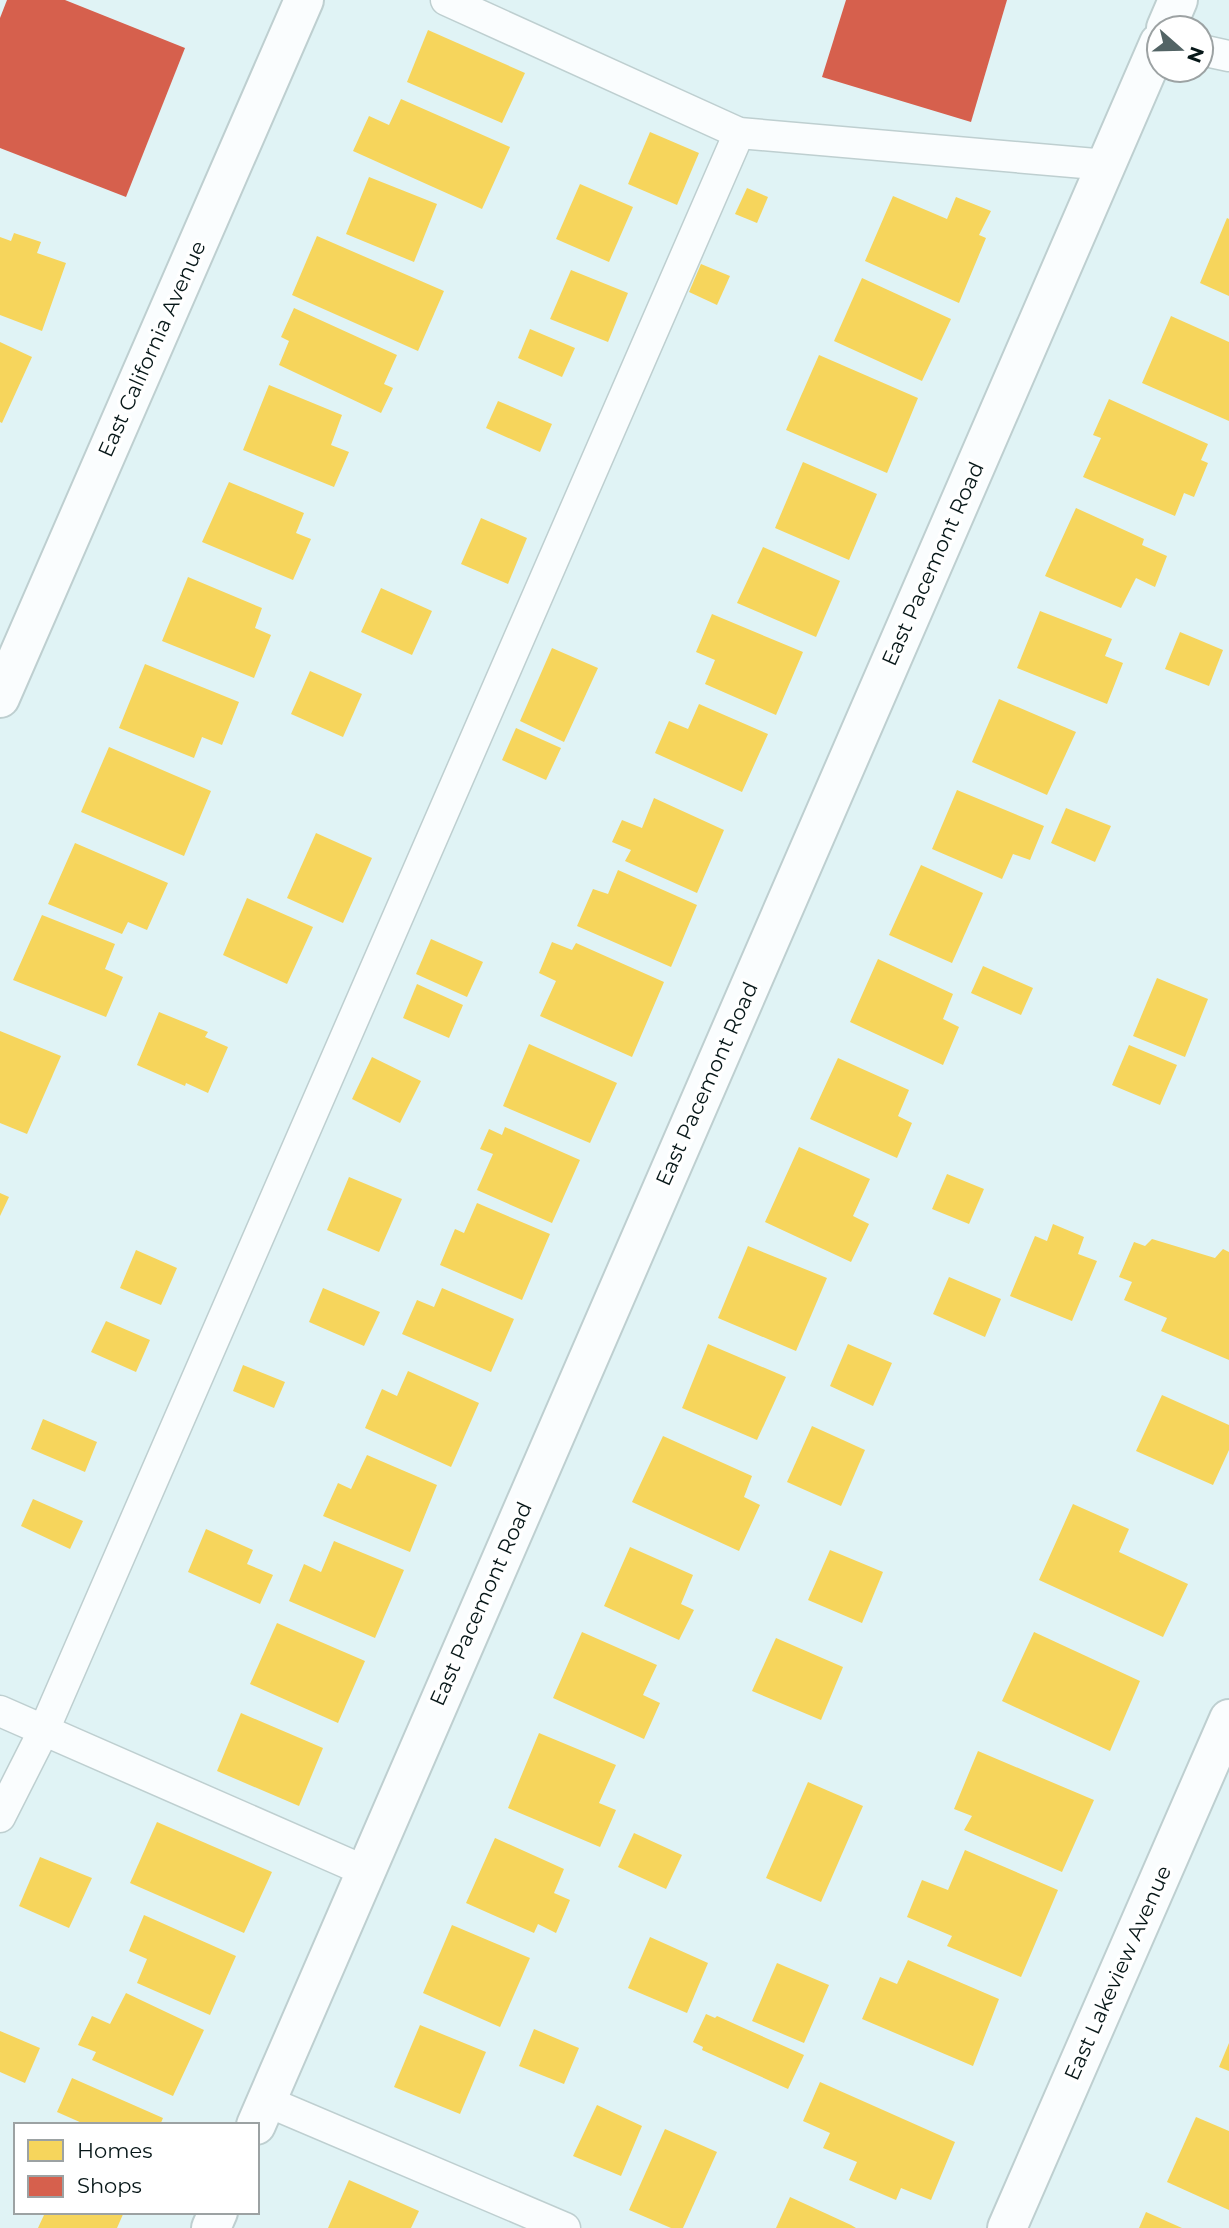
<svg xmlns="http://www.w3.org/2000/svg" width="1229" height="2228" font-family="Montserrat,sans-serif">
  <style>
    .homes { fill: #f6d55c }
    .shops { fill: #d6604d }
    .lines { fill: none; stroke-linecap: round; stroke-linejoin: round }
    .service-casing { stroke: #becfd0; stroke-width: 33 }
    .minor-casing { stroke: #becfd0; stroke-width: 42 }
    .service { stroke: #fafdfe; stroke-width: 30 }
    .minor { stroke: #fafdfe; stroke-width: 38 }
    .labels { text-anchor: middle; stroke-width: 7; stroke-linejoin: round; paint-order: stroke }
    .street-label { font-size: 21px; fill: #071718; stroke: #fff }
  </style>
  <rect width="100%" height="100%" fill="#e0f3f5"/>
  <!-- homes -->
  <g class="homes">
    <path d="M428,30L525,73L502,123L407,82Z"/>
    <path d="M401,99L510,147L482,209L353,151L369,116L389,125Z"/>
    <path d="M650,132L699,153L677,205L628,184Z"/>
    <path d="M369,177L437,204L414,262L346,234Z"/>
    <path d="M580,184L633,207L609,262L556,239Z"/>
    <path d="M747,188L768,197L757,223L735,214Z"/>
    <path d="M893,196L947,219L956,197L991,211L979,235L986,238L959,303L865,261Z"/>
    <path d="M1227,218L1229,219V296L1200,283Z"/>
    <path d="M14,233L41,242L37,253L66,263L42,331L0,315V237L11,241Z"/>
    <path d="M317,236L444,291L418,351L292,295Z"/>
    <path d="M701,264L730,276L717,305L689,292Z"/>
    <path d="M571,270L628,293L608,342L550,319Z"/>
    <path d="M862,278L951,319L922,381L834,341Z"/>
    <path d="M294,308L397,355L384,384L393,388L381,413L279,365L289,341L281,337Z"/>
    <path d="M1171,316L1229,342V421L1142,383Z"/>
    <path d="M530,329L575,348L562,377L518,358Z"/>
    <path d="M0,342L32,357L2,423L0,422Z"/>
    <path d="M819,355L918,398L887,473L786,430Z"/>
    <path d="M269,385L342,415L331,445L349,452L334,487L243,450Z"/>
    <path d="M1109,399L1208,444L1201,460L1208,463L1194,497L1184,493L1175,516L1083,477L1101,438L1093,435Z"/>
    <path d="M498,401L552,424L540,452L486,428Z"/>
    <path d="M803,462L877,494L849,560L775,528Z"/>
    <path d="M229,482L304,513L296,533L311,539L293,580L202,542Z"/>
    <path d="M1076,508L1144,539L1142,545L1167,556L1155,587L1136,578L1121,608L1045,576Z"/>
    <path d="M481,518L527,538L508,584L461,564Z"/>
    <path d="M763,547L840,581L816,637L737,603Z"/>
    <path d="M188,577L262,608L255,628L271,635L254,678L162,641Z"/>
    <path d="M381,588L432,611L412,655L361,632Z"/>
    <path d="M1040,611L1112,639L1105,656L1123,663L1107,704L1017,668Z"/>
    <path d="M712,614L803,652L776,715L705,684L715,660L696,652Z"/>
    <path d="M1180,632L1223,650L1209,686L1165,669Z"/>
    <path d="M552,648L598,668L564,742L520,721Z"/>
    <path d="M145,664L239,702L222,745L202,737L194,758L119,728Z"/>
    <path d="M310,671L362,694L343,737L291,714Z"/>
    <path d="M999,699L1076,732L1047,795L972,762Z"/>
    <path d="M699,704L768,734L742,792L655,753L669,721L688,729Z"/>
    <path d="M516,728L561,748L546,780L502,760Z"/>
    <path d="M109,747L211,791L184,856L81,812Z"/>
    <path d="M957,790L1044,826L1030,860L1013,854L1002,879L932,849Z"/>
    <path d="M654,798L724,830L697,893L625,861L631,850L612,842L622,820L642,828Z"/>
    <path d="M1066,808L1111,826L1095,862L1051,843Z"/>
    <path d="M316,833L372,858L343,923L287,898Z"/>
    <path d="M75,843L168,883L147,930L128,922L122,934L48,904Z"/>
    <path d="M921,865L983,893L952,963L889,935Z"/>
    <path d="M618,870L697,905L671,967L577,926L593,889L608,894Z"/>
    <path d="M247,898L313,927L287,984L223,955Z"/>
    <path d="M42,915L115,944L105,969L123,977L106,1017L13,980Z"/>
    <path d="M431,939L483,962L467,997L416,974Z"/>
    <path d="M552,942L572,950L576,943L664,982L632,1057L540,1016L556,981L539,973Z"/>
    <path d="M878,959L953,994L943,1019L959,1027L943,1065L850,1022Z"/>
    <path d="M983,966L1033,988L1021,1015L971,993Z"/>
    <path d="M1157,978L1208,999L1185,1057L1133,1036Z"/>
    <path d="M417,984L463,1005L449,1038L403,1018Z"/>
    <path d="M159,1012L208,1032L205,1037L228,1047L208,1093L186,1083L185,1086L137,1065Z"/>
    <path d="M0,1031L61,1056L27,1134L0,1123Z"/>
    <path d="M529,1044L617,1083L590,1143L503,1106Z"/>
    <path d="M1129,1045L1177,1065L1160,1105L1112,1085Z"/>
    <path d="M372,1057L421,1081L400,1123L352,1099Z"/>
    <path d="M838,1058L909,1090L898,1116L912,1123L897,1158L810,1119Z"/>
    <path d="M505,1127L580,1160L552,1223L477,1190L493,1154L480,1149L489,1129L502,1135Z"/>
    <path d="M799,1147L870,1179L853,1216L869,1224L851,1262L765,1222Z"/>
    <path d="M947,1174L984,1189L969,1224L932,1209Z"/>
    <path d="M349,1177L402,1199L379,1252L327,1230Z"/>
    <path d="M0,1193L9,1197L0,1216Z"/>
    <path d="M477,1203L550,1234L522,1300L440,1265L455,1229L464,1233Z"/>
    <path d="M1053,1224L1084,1237L1078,1254L1097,1261L1072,1321L1010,1296L1035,1236L1047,1241Z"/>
    <path d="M1152,1239L1215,1258L1223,1249L1229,1252V1360L1161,1331L1167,1318L1124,1300L1132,1282L1119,1277L1134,1242L1145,1246Z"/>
    <path d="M748,1246L827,1278L796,1351L718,1318Z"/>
    <path d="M136,1250L177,1268L161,1305L120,1288Z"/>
    <path d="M949,1277L1001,1299L985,1337L933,1314Z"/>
    <path d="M323,1288L380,1312L364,1346L309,1322Z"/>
    <path d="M442,1288L514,1319L491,1372L402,1334L417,1300L434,1307Z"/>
    <path d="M106,1321L150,1340L136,1372L91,1352Z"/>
    <path d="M708,1344L786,1377L757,1440L682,1408Z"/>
    <path d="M848,1344L892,1363L873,1406L830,1386Z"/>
    <path d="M243,1365L285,1382L274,1408L233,1391Z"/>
    <path d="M408,1371L479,1403L451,1467L365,1428L382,1389L397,1396Z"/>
    <path d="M1162,1395L1229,1425V1450L1213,1485L1136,1451Z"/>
    <path d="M43,1419L97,1442L85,1472L31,1449Z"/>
    <path d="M812,1426L865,1450L841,1506L787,1482Z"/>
    <path d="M663,1436L752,1476L744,1497L760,1505L739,1551L632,1502Z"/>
    <path d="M367,1455L437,1485L410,1552L323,1516L338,1483L351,1489Z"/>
    <path d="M33,1499L83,1521L70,1549L21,1526Z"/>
    <path d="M1073,1504L1129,1529L1119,1552L1188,1584L1163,1637L1039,1580Z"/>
    <path d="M206,1529L253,1550L247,1564L273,1575L260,1604L188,1572Z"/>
    <path d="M334,1541L404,1570L375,1638L289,1601L304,1564L321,1572Z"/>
    <path d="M630,1547L693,1575L681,1604L694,1610L679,1640L604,1606Z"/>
    <path d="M830,1550L883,1572L862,1623L808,1600Z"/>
    <path d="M277,1623L365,1661L338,1723L250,1684Z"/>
    <path d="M582,1632L657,1665L643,1695L660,1703L644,1739L553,1698Z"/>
    <path d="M1034,1632L1140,1681L1110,1751L1002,1701Z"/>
    <path d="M776,1638L843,1667L821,1720L752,1691Z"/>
    <path d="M241,1713L323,1748L299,1806L217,1771Z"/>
    <path d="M539,1733L616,1765L599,1803L616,1810L600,1847L508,1808Z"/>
    <path d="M978,1751L1094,1800L1062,1872L964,1830L972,1816L954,1809Z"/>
    <path d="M808,1782L863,1806L821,1902L766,1878Z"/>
    <path d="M157,1822L272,1872L244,1933L130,1883Z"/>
    <path d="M634,1833L682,1855L666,1889L618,1867Z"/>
    <path d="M495,1838L564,1869L554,1893L570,1900L556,1933L538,1924L534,1933L466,1903Z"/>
    <path d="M965,1850L1058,1890L1021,1977L947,1946L952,1936L907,1917L922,1880L948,1890Z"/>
    <path d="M40,1857L92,1878L69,1928L19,1906Z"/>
    <path d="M144,1915L236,1956L210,2015L137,1983L147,1959L129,1951Z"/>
    <path d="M452,1925L530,1958L500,2027L423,1993Z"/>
    <path d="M650,1937L708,1963L687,2013L628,1988Z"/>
    <path d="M908,1960L999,1999L973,2066L862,2019L880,1977L897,1984Z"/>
    <path d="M777,1963L829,1985L804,2043L752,2021Z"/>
    <path d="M126,1993L204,2030L173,2096L92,2060L96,2052L78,2045L92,2016L110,2024Z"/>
    <path d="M706,2014L715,2018L717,2016L804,2055L788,2089L702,2050L703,2047L693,2042Z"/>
    <path d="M420,2025L486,2052L460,2114L394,2087Z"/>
    <path d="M534,2029L579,2048L564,2084L519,2066Z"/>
    <path d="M0,2031L40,2048L25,2083L0,2072Z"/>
    <path d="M1229,2043V2071L1219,2067Z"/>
    <path d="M72,2078L163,2118L160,2125H82V2123L57,2112Z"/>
    <path d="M820,2082L955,2142L931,2200L901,2188L896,2200L849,2180L857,2162L823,2148L830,2133L803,2121Z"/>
    <path d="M597,2105L642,2126L621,2176L573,2156Z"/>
    <path d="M1196,2117L1229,2131V2210L1167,2182Z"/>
    <path d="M665,2129L717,2152L683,2228H671L629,2210Z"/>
    <path d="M349,2180L419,2211L411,2228H328Z"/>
    <path d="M790,2197L851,2225L856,2228H776Z"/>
    <path d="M39,2212H124L117,2228H38L44,2215Z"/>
    <path d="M1146,2212L1182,2228H1139Z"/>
  </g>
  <!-- shops -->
  <g class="shops">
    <path d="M7,0H65L185,48L126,197L0,148V18Z"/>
    <path d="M846,0H1007L971,122L822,77Z"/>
  </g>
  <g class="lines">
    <!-- service casing -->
    <g class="service-casing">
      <g id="service">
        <path d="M446,0L739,133L1107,165"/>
        <path d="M1201,50L1229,56"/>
        <path d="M0,1711L365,1871"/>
        <path d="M0,1817L44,1730L739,133"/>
        <path d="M266,2101L565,2228"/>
      </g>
    </g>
    <!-- minor casing -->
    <g class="minor-casing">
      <g id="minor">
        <path d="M1166,28L1178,0"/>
        <path d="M0,698L304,0"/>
        <path d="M256,2125L1159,43"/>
        <path d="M211,2228L218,2212"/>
        <path d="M1007,2228L1229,1719"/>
      </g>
    </g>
    <!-- service -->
    <use href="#service" class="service"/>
    <!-- minor -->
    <use href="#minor" class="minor"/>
  </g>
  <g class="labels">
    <!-- street labels -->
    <g class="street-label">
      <text transform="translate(152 349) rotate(-66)" y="7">East California Avenue</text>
      <text transform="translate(933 564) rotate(-66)" y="7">East Pacemont Road</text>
      <text transform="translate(707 1084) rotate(-66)" y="7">East Pacemont Road</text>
      <text transform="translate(481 1604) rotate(-66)" y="7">East Pacemont Road</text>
      <text transform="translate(1118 1973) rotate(-66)" y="7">East Lakeview Avenue</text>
    </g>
  </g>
  <!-- legend -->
  <rect x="14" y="2123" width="245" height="91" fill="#ffffff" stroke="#9ca2a3" stroke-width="2"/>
  <rect x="28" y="2140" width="35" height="21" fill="#f6d55c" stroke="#9ca2a3" stroke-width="2"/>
  <text x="77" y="2158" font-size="21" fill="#071718">Homes</text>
  <rect x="28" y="2176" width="35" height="21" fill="#d6604d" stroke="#9ca2a3" stroke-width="2"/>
  <text x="77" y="2193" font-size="21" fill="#071718">Shops</text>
  <!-- north arrow -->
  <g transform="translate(1180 49) rotate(110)"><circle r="33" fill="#ffffff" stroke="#9ca2a3" stroke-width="2"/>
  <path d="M0-5L12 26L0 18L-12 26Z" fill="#536465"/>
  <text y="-10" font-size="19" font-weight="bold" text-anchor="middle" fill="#071718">N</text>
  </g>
</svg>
